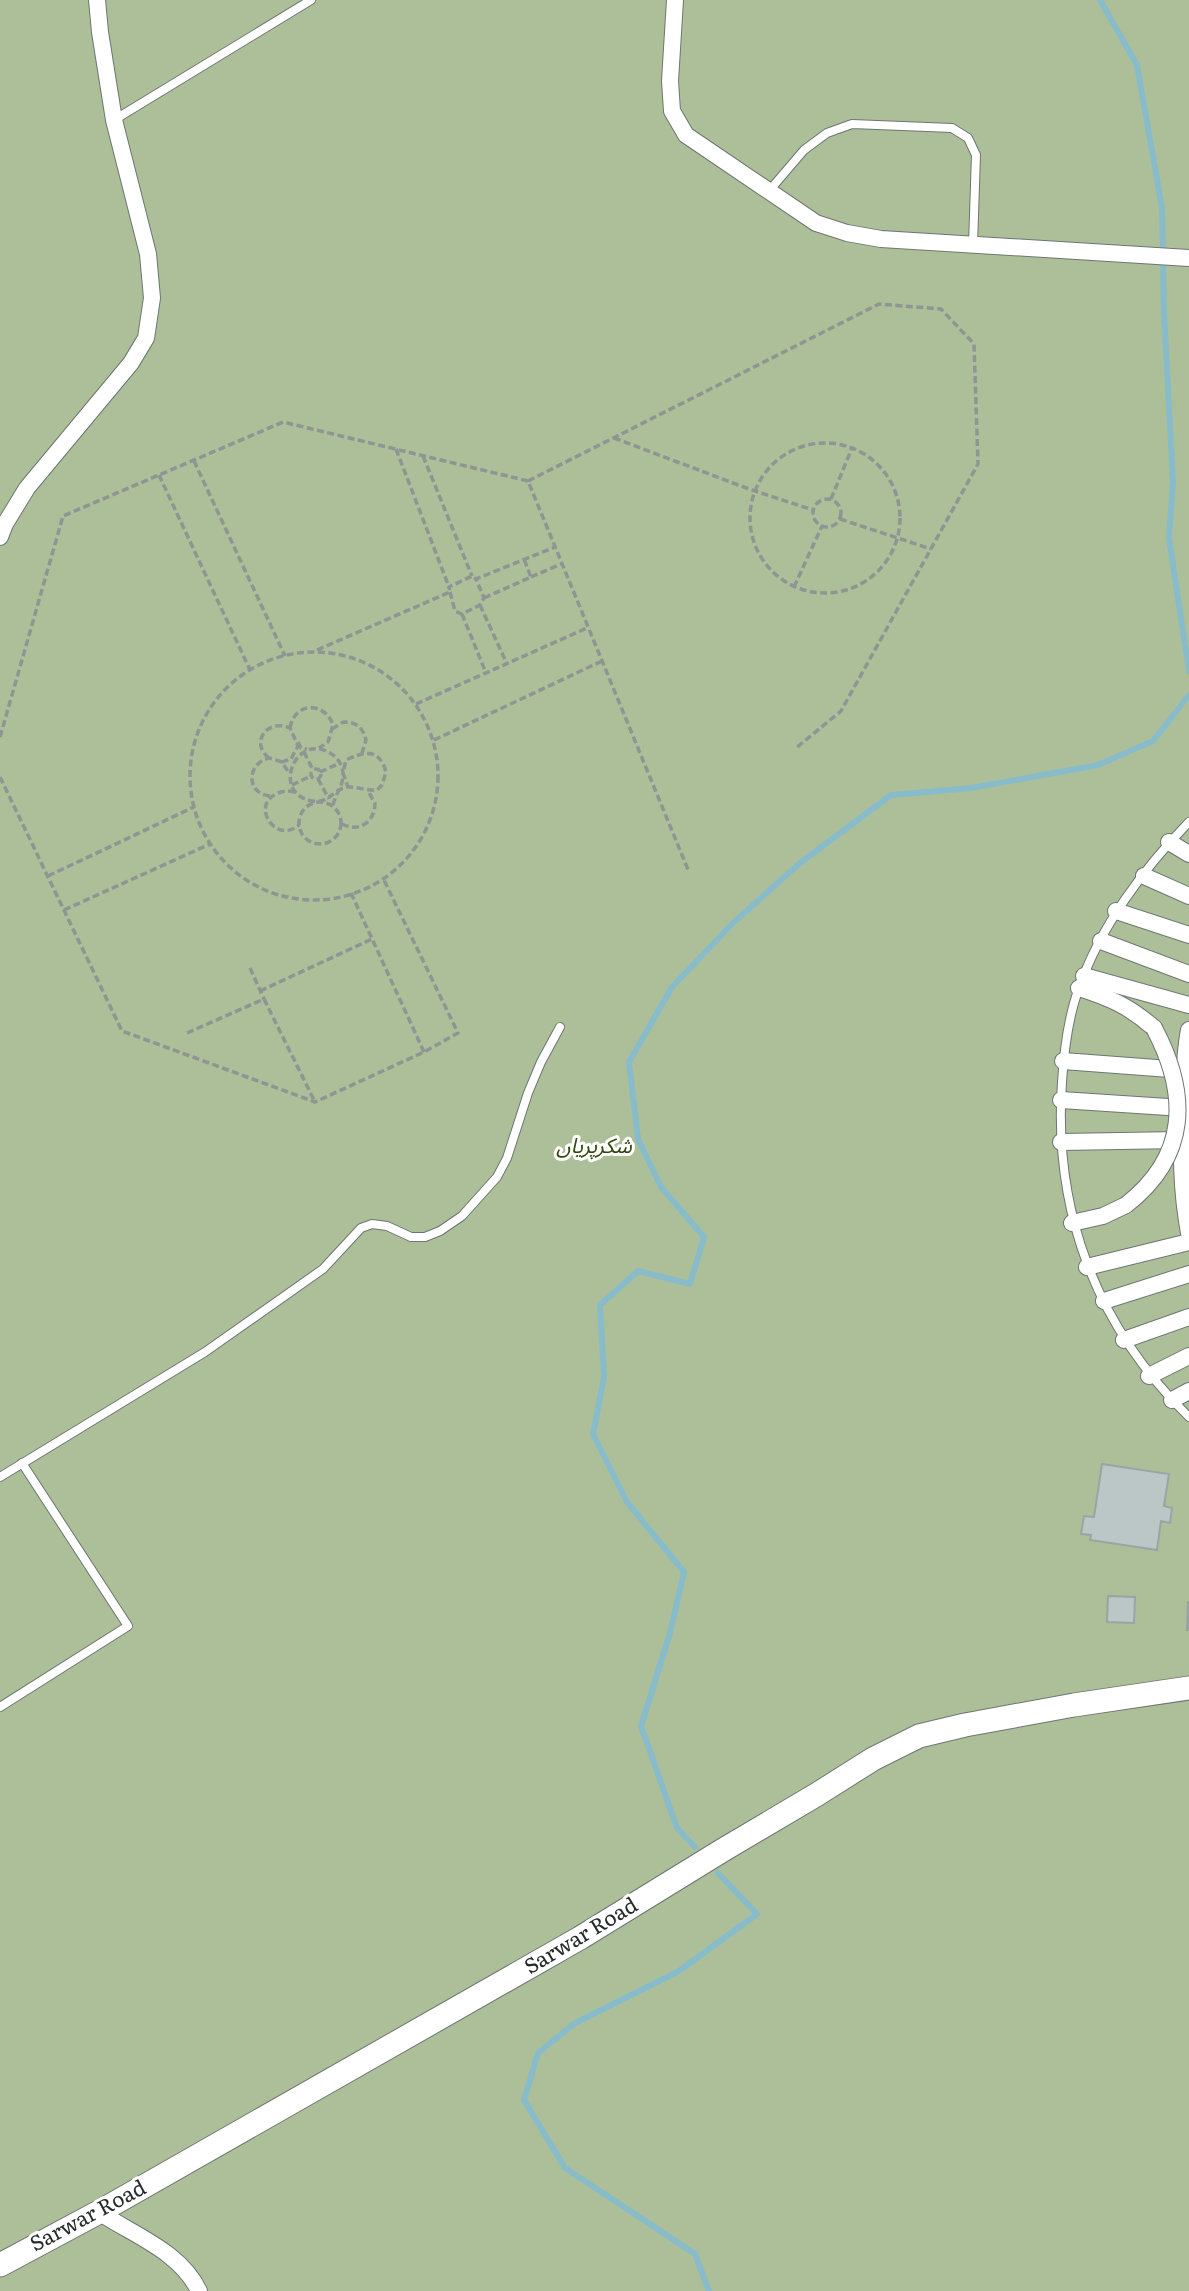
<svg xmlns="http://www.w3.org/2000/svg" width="1189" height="2291" font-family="Literata,'Noto Sans Arabic',serif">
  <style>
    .forest { fill: #adbf98 }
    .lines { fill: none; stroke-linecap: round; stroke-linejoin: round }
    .stream { stroke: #89bcca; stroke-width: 6 }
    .building { fill: #bbc7c7; stroke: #99a4a4; stroke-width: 2 }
    .lane-casing { stroke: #6c7673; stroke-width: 10 }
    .street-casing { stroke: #6c7673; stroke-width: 18 }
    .secondary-casing { stroke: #6c7673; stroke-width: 25 }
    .path { stroke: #8e9593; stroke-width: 3.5; stroke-dasharray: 7 3.5; stroke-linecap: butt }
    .lane { stroke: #fff; stroke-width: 8 }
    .street { stroke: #fff; stroke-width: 16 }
    .secondary { stroke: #fff; stroke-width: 23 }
    .street-bridge-casing { stroke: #6c7673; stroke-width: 18; stroke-linecap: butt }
    .street-bridge { stroke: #fff; stroke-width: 16 }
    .labels { text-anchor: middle; stroke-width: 6; stroke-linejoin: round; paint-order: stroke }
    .park-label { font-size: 21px; font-style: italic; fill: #31470b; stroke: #fff }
    .street-label { font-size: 21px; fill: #262a29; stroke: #fff }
  </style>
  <rect width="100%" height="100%" fill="#e5f0ec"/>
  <!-- forest -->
  <rect class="forest" x="0" y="0" width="1189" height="2291"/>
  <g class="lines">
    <!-- stream -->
    <g class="stream">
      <path d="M1100,0L1137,65L1162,208L1164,312L1173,482L1169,538L1189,671"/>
      <path d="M695,1847L677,1828L641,1726L670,1633L684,1572L627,1502L593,1434L604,1377L600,1305L638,1271L690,1284L704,1237L661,1187L638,1139L629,1062L672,987L732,924L800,863L891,795L971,788L1098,765L1153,741L1189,695"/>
      <path d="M709,2291L695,2254L565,2168L524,2100L538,2053L575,2023L679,1971L757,1914L718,1873"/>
    </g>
  </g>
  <!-- building -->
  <g class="building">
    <path d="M1102,1464L1169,1474L1164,1506L1172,1508L1170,1523L1161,1521L1157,1550L1090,1540L1091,1535L1081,1534L1084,1516L1094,1517Z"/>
    <path d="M1108,1596L1135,1597L1134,1623L1107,1622Z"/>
    <path d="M1188,1602H1189V1630H1187Z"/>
  </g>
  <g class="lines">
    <!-- lane casing -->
    <g class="lane-casing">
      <g id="lane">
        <path d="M114,120L311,0"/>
        <path d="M769,191L804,150L827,133L852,124L952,128L968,138L976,155L973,245"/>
        <path d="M1189,822C1144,868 1100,927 1079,988C1068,1017 1064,1051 1062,1082C1053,1211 1096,1326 1189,1417"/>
        <path d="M0,1477L205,1352L323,1269L361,1228L372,1224L387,1226L411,1237H425L440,1231L462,1216L497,1177L507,1158L528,1093L541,1062L560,1027"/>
        <path d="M0,1707L128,1626L22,1463"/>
      </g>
    </g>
    <!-- street casing -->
    <g class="street-casing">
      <g id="street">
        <path d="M675,0L670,81L672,111L686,135L816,223L847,233L881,239L1189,258"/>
        <path d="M0,537L5,524L27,488L131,363L146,338L152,298L148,254L114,120L100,32L97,0"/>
        <path d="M1169,842L1189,854"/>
        <path d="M1144,876L1189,896"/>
        <path d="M1116,911L1189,935"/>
        <path d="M1101,941L1189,974"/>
        <path d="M1084,976L1189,1005"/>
        <path d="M1079,988C1110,998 1129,1006 1154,1028"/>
        <path d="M1189,1030C1184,1056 1184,1081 1183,1107C1181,1151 1181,1189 1189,1233"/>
        <path d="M1063,1061L1183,1070"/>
        <path d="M1061,1100L1183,1108"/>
        <path d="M1061,1142L1180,1140"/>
        <path d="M1072,1223L1103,1216L1126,1205"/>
        <path d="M1087,1267L1189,1242"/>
        <path d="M1104,1301L1189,1274"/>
        <path d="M1124,1340L1189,1317"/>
        <path d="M1149,1376L1189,1356"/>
        <path d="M1172,1400L1189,1391"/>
        <path d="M99,2212C133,2235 180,2251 199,2291"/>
      </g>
    </g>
    <!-- secondary casing -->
    <g class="secondary-casing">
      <path id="secondary" d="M0,2265L99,2212L580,1938L723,1850L816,1795L873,1759L919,1736L965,1725L1074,1705L1189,1688"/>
    </g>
    <!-- path -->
    <g class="path">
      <path d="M614,438L749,489L813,510"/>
      <circle cx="825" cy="518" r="75"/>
      <path d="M396,449L449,587"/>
      <path d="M423,456L472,576"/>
      <path d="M194,461L285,656"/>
      <path d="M159,475L250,670"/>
      <path d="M528,481L879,304L941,309L974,344L978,464L841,711L796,748"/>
      <path d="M831,499L852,448"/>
      <circle cx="827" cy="513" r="14"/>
      <path d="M840,519L931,549"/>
      <path d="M531,577L561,564"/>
      <path d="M794,587L822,526"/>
      <path d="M450,592L455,611L462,614L480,605L484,598L476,579"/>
      <path d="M484,598L531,577L524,559"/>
      <path d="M480,605L507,664"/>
      <path d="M462,614L486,673"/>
      <path d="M317,650L450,592L449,587L472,576L476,579L555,547"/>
      <circle cx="314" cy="776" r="124"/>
      <path d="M416,704L587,628"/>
      <path d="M290,728C294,702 325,701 333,725L328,742L319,748"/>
      <path d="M332,729L343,722C356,722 363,727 366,740L362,753"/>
      <path d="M0,737L63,516L283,422L528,481L689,872"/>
      <path d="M434,740L602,661"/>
      <path d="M298,742L301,748L307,749"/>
      <path d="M304,752L313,770"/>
      <path d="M269,758C249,742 268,718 290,728L298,746L291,759L282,762"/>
      <circle cx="316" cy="774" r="5"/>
      <path d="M320,772L340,763"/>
      <path d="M0,777L122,1031L315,1102L424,1052L458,1033L383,878"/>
      <path d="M318,779L329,799"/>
      <path d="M292,785L311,776"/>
      <path d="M295,792C288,790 285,791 278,793C249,805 276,845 299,825"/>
      <path d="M270,796C246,794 246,764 269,758L282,762L289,773"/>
      <circle cx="320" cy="823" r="21"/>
      <path d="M333,805C335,795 343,786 343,775C343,766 338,757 330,753C296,732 270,793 312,801C328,804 332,791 346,787C353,786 368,791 377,790L382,785L386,772C379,747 364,752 346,760L343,773L348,787"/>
      <path d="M342,824C359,833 375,822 375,803L368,791"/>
      <path d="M48,876L194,807"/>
      <path d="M351,893L424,1052"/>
      <path d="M64,910L210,844"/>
      <path d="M250,968L264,999"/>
      <path d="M260,991L372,939"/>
      <path d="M187,1033L264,999L314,1100"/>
    </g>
    <!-- lane -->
    <use href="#lane" class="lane"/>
    <!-- street -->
    <use href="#street" class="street"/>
    <!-- secondary -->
    <use href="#secondary" class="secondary"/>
    <!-- street-bridge casing -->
    <g class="street-bridge-casing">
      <path id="street-bridge" d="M1126,1205C1189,1156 1189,1094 1154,1028"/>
    </g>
    <!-- street-bridge -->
    <use href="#street-bridge" class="street-bridge"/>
  </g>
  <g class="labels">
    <!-- park labels -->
    <g class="park-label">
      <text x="594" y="1153">شکرپریاں</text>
    </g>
    <!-- street labels -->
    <g class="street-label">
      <text transform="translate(581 1936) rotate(-31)" y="7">Sarwar Road</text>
      <text transform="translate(88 2216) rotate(-28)" y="7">Sarwar Road</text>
    </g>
  </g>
</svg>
